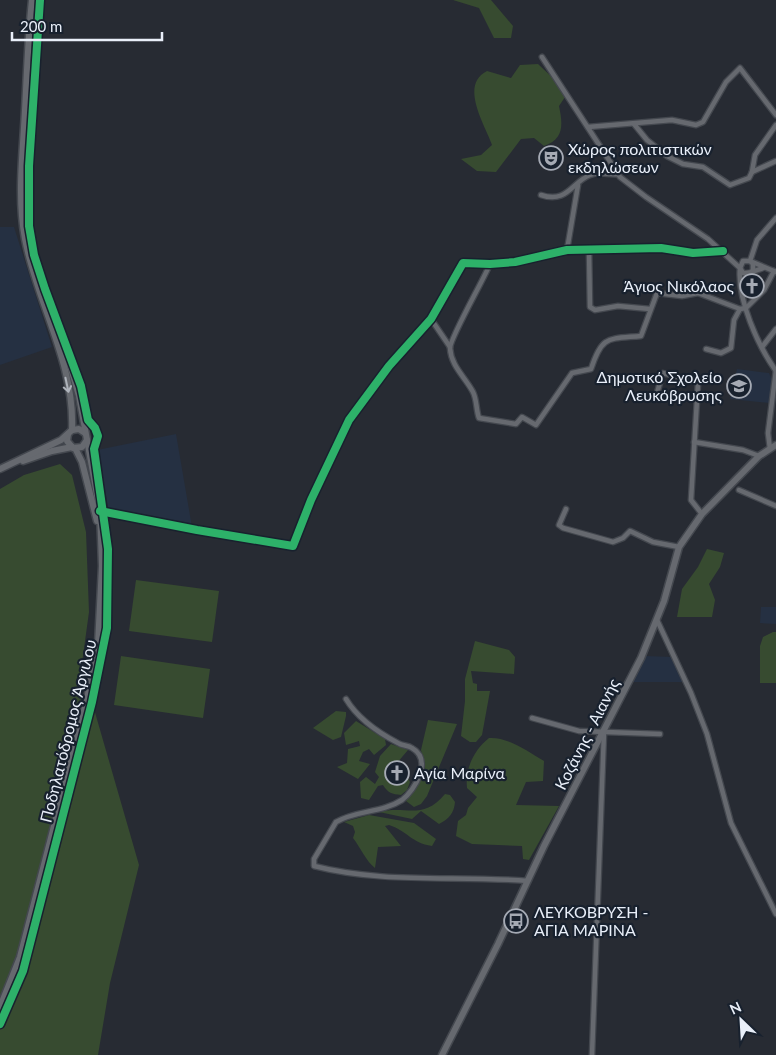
<svg xmlns="http://www.w3.org/2000/svg" width="776" height="1055" font-family="Lato,sans-serif">
  <style>
    .built { fill: #253042 }
    .green { fill: #374b30 }
    .lines { fill: none; stroke-linecap: round; stroke-linejoin: round }
    .street-casing { stroke: #44484f; stroke-width: 7 }
    .secondary-casing { stroke: #44484f; stroke-width: 9 }
    .street { stroke: #66696f; stroke-width: 4.5 }
    .secondary { stroke: #66696f; stroke-width: 6 }
    .cycleway-casing { stroke: #18212e; stroke-width: 11 }
    .cycleway { stroke: #2db169; stroke-width: 8 }
    .oneway { stroke: #aeb3bb }
    .labels { text-anchor: middle; stroke-width: 4.5; stroke-linejoin: round; paint-order: stroke }
    .poi-label { font-size: 16px; fill: #e9eff9; stroke: #18212e; text-anchor: start }
    .street-label { font-size: 16px; fill: #e9eff9; stroke: #18212e }
  </style>
  <rect width="100%" height="100%" fill="#272b33"/>
  <!-- built -->
  <g class="built">
    <path d="M0,227H14L52,347L0,365Z"/>
    <path d="M737,369L769,373L772,380L770,403L730,399Z"/>
    <path d="M176,434L192,527L109,511L97,450Z"/>
    <path d="M761,607H776V624L760,623Z"/>
    <path d="M645,656L673,657L684,682H632Z"/>
  </g>
  <!-- green -->
  <g class="green">
    <path d="M453,0H491L513,26L511,38H494L479,8Z"/>
    <path d="M538,64L555,80L565,97L559,106C563,125 564,139 544,146L534,138L521,139L496,172L477,171L461,159L481,155L492,145C485,125 459,85 487,71L511,78L520,65Z"/>
    <path d="M60,464L72,475L86,532L89,612L78,692L92,702L139,865L110,983L98,1055H0V489L24,475Z"/>
    <path d="M707,549L724,553L720,567L709,584L715,600L712,617H677L682,589L698,567Z"/>
    <path d="M136,580L219,591L212,642L129,631Z"/>
    <path d="M773,632H776V683H760V646L763,637Z"/>
    <path d="M475,641L509,650L515,657L514,674L471,671L473,683L477,684V691H490L482,735L476,742H470L461,736L465,701V679Z"/>
    <path d="M121,656L210,669L203,718L114,705Z"/>
    <path d="M336,711L346,712V716L341,737L333,740L313,728Z"/>
    <path d="M428,720L457,724L427,796L421,804L414,807L406,801L423,776L425,769L421,750Z"/>
    <path d="M356,721L385,739L386,745L374,755L369,749L363,752L359,761L370,764L358,779L337,767L347,763L348,749L360,746L359,741L346,745L344,733Z"/>
    <path d="M489,738C509,737 528,752 544,761L543,781L526,782L516,805L559,806L529,860L523,859L522,846L472,844L456,836L458,821L466,815L468,808L477,797L467,788C465,768 474,750 489,738Z"/>
    <path d="M391,744L408,750L391,770L389,778L392,782H396L407,776L410,782L407,790L401,795C392,794 388,793 383,785L378,786L369,800L361,798L360,782L366,777L375,784L379,777L375,772L380,756Z"/>
    <path d="M445,794L450,795L455,802C454,813 449,819 439,824L421,811L412,819L379,812C406,805 423,821 445,794Z"/>
    <path d="M369,815L414,823L436,839L432,846C411,843 408,831 389,825L385,826L401,846L378,847L375,868C366,861 360,847 353,838L355,832L353,826L344,822Z"/>
  </g>
  <g class="lines">
    <!-- street casing -->
    <g class="street-casing">
      <g id="street">
        <path d="M542,57L620,177L646,197L708,239L740,268C737,299 758,346 776,371"/>
        <path d="M634,124L647,140L667,156L683,164L703,167L730,185L749,178L752,172L755,155L776,125"/>
        <path d="M588,127L672,120L696,125L703,122L726,82L740,68L776,115"/>
        <path d="M752,172L776,161"/>
        <path d="M541,195C567,204 572,182 590,175C599,171 609,175 618,174"/>
        <path d="M776,218L757,240L750,261L776,272"/>
        <path d="M567,250L578,185"/>
        <path d="M589,250L590,307L595,310L618,306L650,309"/>
        <path d="M490,264C484,279 450,338 450,348C451,366 465,377 473,392C477,400 476,410 479,418L516,424L522,417L536,425L572,373L591,369C602,335 608,339 641,336L657,293L682,296L698,293L740,309L746,308L764,290L774,271"/>
        <path d="M750,273L753,270V264L750,261H743L740,268L743,273C750,274 757,270 763,268"/>
        <path d="M431,319L450,347"/>
        <path d="M762,347L776,329"/>
        <path d="M706,349L721,353L731,348L734,320L740,309"/>
        <path d="M656,396L663,373L698,383L691,500L702,514"/>
        <path d="M694,442L743,450L759,456"/>
        <path d="M770,449L768,433L776,370"/>
        <path d="M739,490L776,506"/>
        <path d="M566,509L559,525L563,528L613,542L623,538L630,531L653,542L679,547"/>
        <path d="M100,511L197,530L293,546L311,500L349,420L389,366L431,319L463,263L490,264L515,262L567,250L661,248L693,253L723,251"/>
        <path d="M657,620L691,693L707,734L731,823L776,914"/>
        <path d="M346,699C358,719 377,732 398,743C402,746 408,745 412,748C433,760 415,790 402,800C382,813 356,810 336,822L314,859V866C384,884 457,875 528,881"/>
        <path d="M532,718L579,731L660,734"/>
        <path d="M592,1055L604,732"/>
      </g>
    </g>
    <!-- secondary casing -->
    <g class="secondary-casing">
      <g id="secondary">
        <path d="M32,0C28,37 27,73 25,110C23,153 17,196 25,239C37,303 75,363 72,430"/>
        <path d="M68,434L67,441L73,448L82,447L87,440"/>
        <path d="M75,448L82,462L97,521"/>
        <path d="M23,461L52,451L72,447"/>
        <path d="M0,469L61,440L72,430L79,429L85,433"/>
        <path d="M0,1007L20,957L87,699L98,644L102,566L100,511L79,396L70,365L58,340"/>
        <path d="M442,1055L498,944L544,846L641,658L664,601L679,547L702,514L759,456L776,445"/>
      </g>
    </g>
    <!-- street -->
    <use href="#street" class="street"/>
    <!-- secondary -->
    <use href="#secondary" class="secondary"/>
    <!-- cycleway casing -->
    <g class="cycleway-casing">
      <g id="cycleway">
        <path d="M100,511L197,530L293,546L311,500L349,420L389,366L431,319L463,263L490,264L515,262L567,250L661,248L693,253L723,251"/>
        <path d="M0,1024L23,971L92,702L107,628L108,549L94,449L98,436L95,428L88,420L81,386L45,289L34,255L29,226V166L40,0"/>
      </g>
    </g>
    <!-- cycleway -->
    <use href="#cycleway" class="cycleway"/>
  </g>
  <!-- one-way arrows -->
  <defs><path id="oneway-shaft" d="M-6 0H5M1.5-3L5.5 0L1.5 3" fill="none" stroke-width="1.6" stroke-linecap="round" stroke-linejoin="round" transform="scale(1.25)"/></defs>
  <use class="oneway" href="#oneway-shaft" transform="translate(67 385) rotate(78)"/>
  <!-- icons -->
  <defs>
    <g id="theatre-ring" transform="scale(1.25)"><circle r="9.5" fill="#18212e" stroke="#a5aab4" stroke-width="1.5"/><path d="M-5-5.5Q0-4 5-5.5V0Q5 5 0 6Q-5 5-5 0ZM-3.3-2.5H-1v1.5H-3.3ZM1-2.5H3.3v1.5H1ZM-2.8 1Q0 5.5 2.8 1Z" fill="#a5aab4"/></g>
    <g id="church-ring" transform="scale(1.25)"><circle r="9.5" fill="#18212e" stroke="#a5aab4" stroke-width="1.5"/><path d="M-1.2-6h2.4v3.5h3.3v2.4h-3.3V6h-2.4V-.1h-3.3v-2.4h3.3Z" fill="#a5aab4"/></g>
    <g id="school-ring" transform="scale(1.25)"><circle r="9.5" fill="#18212e" stroke="#a5aab4" stroke-width="1.5"/><path d="M0-5L7-2L0 1L-7-2ZM-4 1L0 2.5L4 1V4Q0 6-4 4Z" fill="#a5aab4"/></g>
    <g id="bus-ring" transform="scale(1.25)"><circle r="9.5" fill="#18212e" stroke="#a5aab4" stroke-width="1.5"/><path d="M-5-6H5V4H4V6H2V4H-2V6H-4V4H-5ZM-3.5-4V0h7V-4ZM-3.5 1.2v1.5H-2V1.2ZM2 1.2v1.5H3.5V1.2Z" fill="#a5aab4"/></g>
  </defs>
  <g fill-rule="evenodd">
    <use href="#theatre-ring" x="551" y="158"/>
    <use href="#church-ring" x="752" y="286"/>
    <use href="#school-ring" x="739" y="386"/>
    <use href="#church-ring" x="397" y="773"/>
    <use href="#bus-ring" x="516" y="921"/>
  </g>
  <g class="labels">
    <!-- poi labels -->
    <g class="poi-label">
      <text x="568" y="155">Χώρος πολιτιστικών<tspan x="568" dy="18">εκδηλώσεων</tspan></text>
      <text x="734" y="292" text-anchor="end">Άγιος Νικόλαος</text>
      <text x="722" y="383" text-anchor="end">Δημοτικό Σχολείο<tspan x="722" dy="18">Λευκόβρυσης</tspan></text>
      <text x="414" y="779">Αγία Μαρίνα</text>
      <text x="534" y="918">ΛΕΥΚΟΒΡΥΣΗ -<tspan x="534" dy="18">ΑΓΙΑ ΜΑΡΙΝΑ</tspan></text>
    </g>
    <!-- street labels -->
    <g class="street-label">
      <text transform="translate(68 731) rotate(-76)" y="6">Ποδηλατόδρομος Άργιλου</text>
      <text transform="translate(587 734) rotate(-63)" y="6">Κοζάνης - Αιανής</text>
    </g>
  </g>
  <!-- north arrow -->
  <g transform="translate(741 1020) rotate(335)" stroke="#18212e" stroke-width="4" paint-order="stroke">
  <path d="M0-4L9 19L0 12L-9 19Z" fill="#e9eff9"/>
  <text y="-8" font-size="14" font-weight="bold" text-anchor="middle" fill="#e9eff9">N</text>
  </g>
  <!-- scale -->
  <path d="M12 32v8h150v-8" fill="none" stroke="#e9eff9" stroke-width="2.5"/>
  <text x="20" y="32" font-size="15" fill="#e9eff9" stroke="#18212e" stroke-width="4" paint-order="stroke">200 m</text>
</svg>
